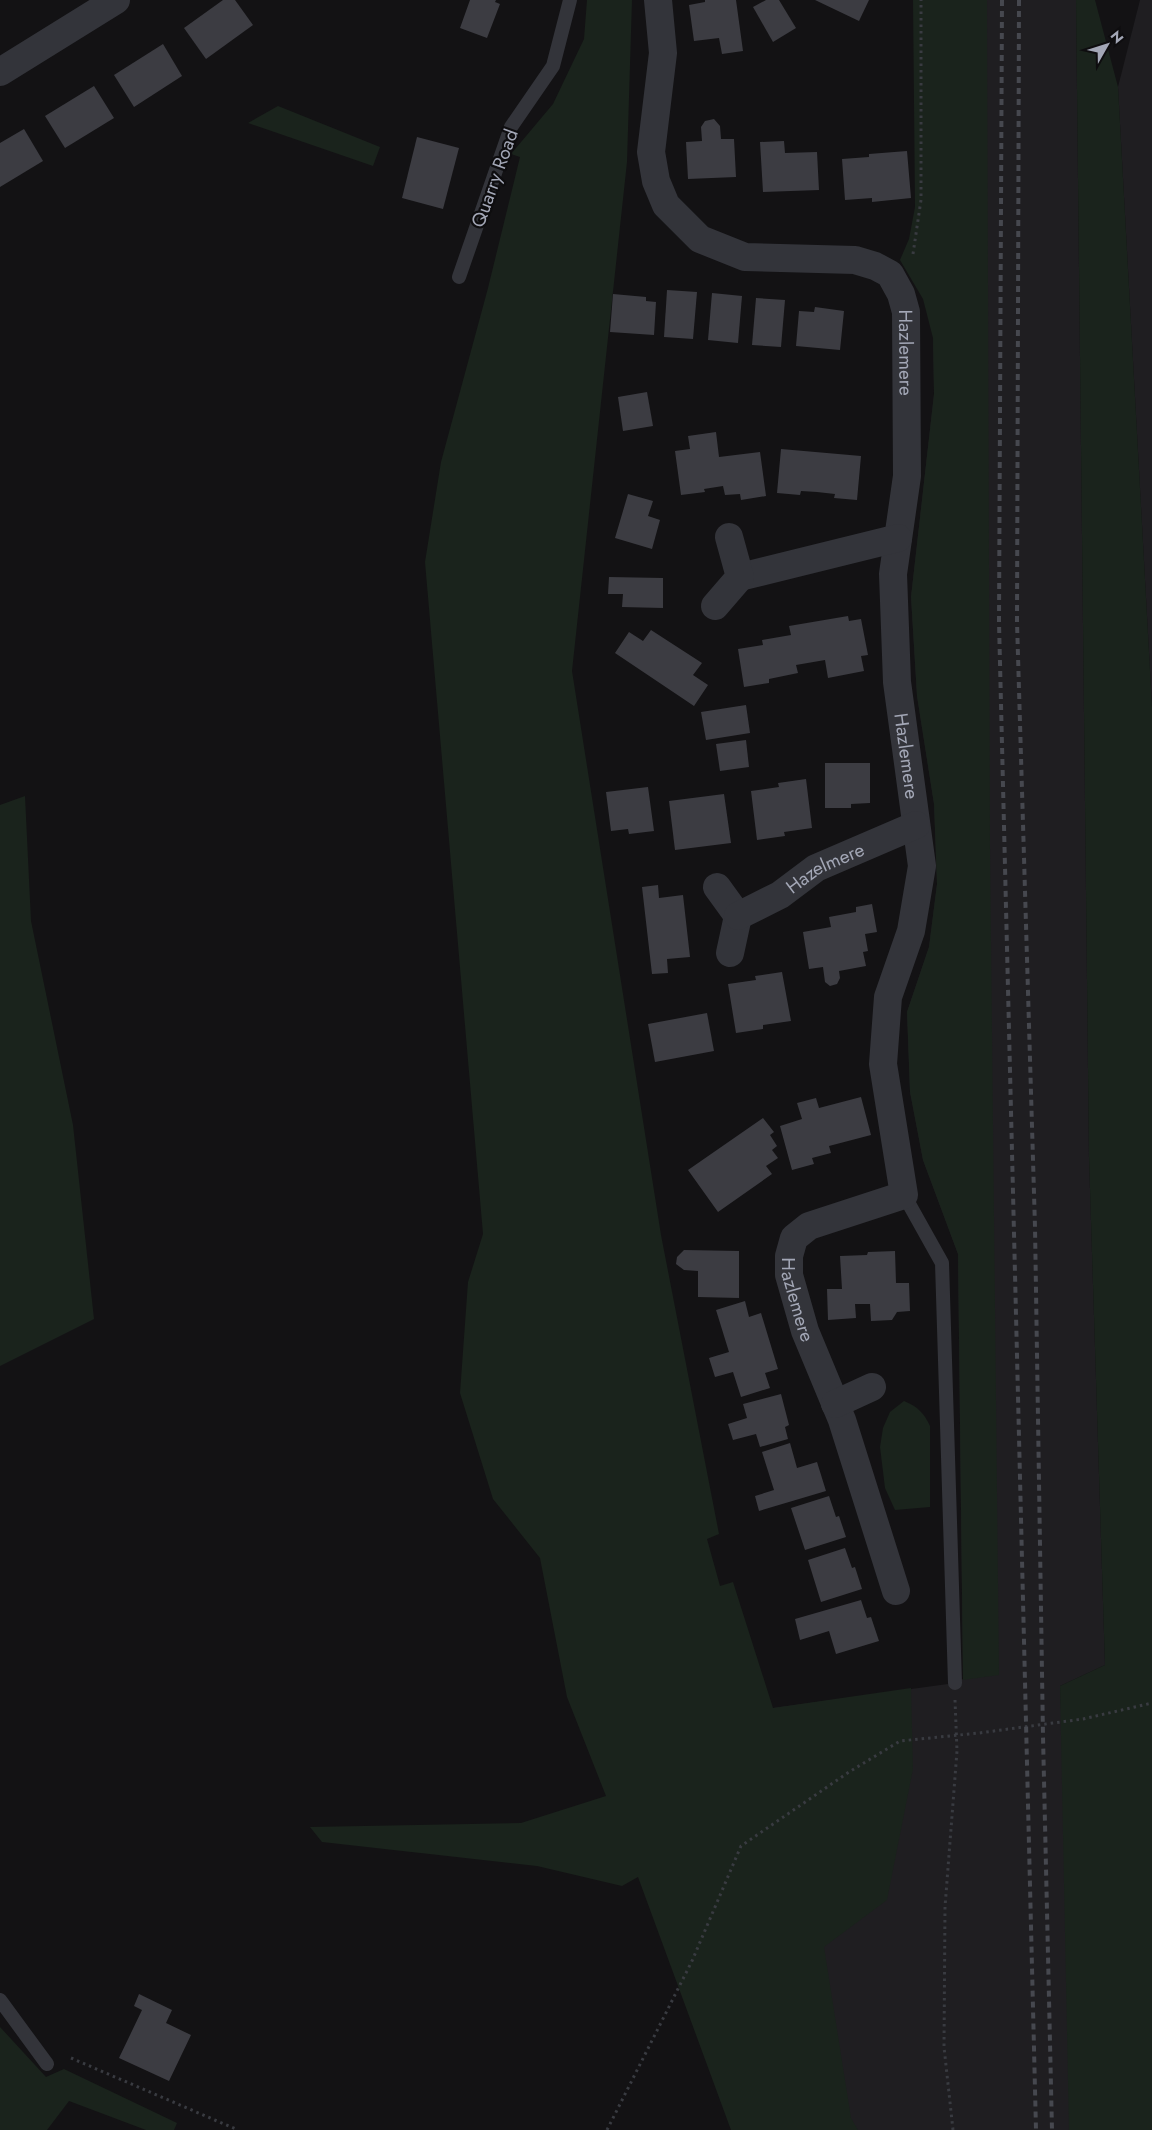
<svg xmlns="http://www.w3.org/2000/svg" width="1152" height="2130" font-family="Jost,sans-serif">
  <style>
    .built { fill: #1f1e21 }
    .green { fill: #1a231c }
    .building { fill: #3c3c42 }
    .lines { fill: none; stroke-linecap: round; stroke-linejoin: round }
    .path { stroke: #393b41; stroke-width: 3; stroke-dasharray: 2.5 4; stroke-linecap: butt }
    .service { stroke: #33343a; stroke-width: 14 }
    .minor { stroke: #33343a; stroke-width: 28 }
    .rail { stroke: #46484f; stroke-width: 4; stroke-dasharray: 6 5; stroke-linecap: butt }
    .path-bridge { stroke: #393b41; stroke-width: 3; stroke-dasharray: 2.5 4; stroke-linecap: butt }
    .labels { text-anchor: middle; stroke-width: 4.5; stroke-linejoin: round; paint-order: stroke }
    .street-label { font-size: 19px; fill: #a3a7b6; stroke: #0e0d0f }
  </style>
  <rect width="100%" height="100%" fill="#131214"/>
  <!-- built -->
  <g class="built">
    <path d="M937,0H1076L1089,1157L1105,1665L1060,1686L1062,1733L1123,2130H731L773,1708L955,1683L963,1679L958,1254L923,1160L910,1092L907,1012L929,947L937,884L934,804L917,696L911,597L934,394L933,338Z"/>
    <path d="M1140,0H1152V707L1118,87Z"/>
  </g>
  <!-- green -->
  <g class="green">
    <path d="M587,0H632L627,162L572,671L661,1235L719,1534L707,1539L720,1586L733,1582L773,1708L911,1688L913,1769L887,1900L824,1947L851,2118L858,2130H731L638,1877L622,1886L537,1866L322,1842L310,1827L521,1823L606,1796L567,1697L540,1558L493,1499L460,1393L468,1282L483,1234L425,562L441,462L488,288L520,157L511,154L553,104L584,39Z"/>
    <path d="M913,0H987L990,849L999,1675L963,1680L958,1254L923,1160L910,1092L907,1012L929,947L937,884L934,804L917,696L911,597L934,394L933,338L923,299L900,260L909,239L915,207Z"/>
    <path d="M1076,0H1095L1118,87L1152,707V2130H1069L1060,1686L1105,1665L1089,1157Z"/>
    <path d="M278,106L380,147L373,166L248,123Z"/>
    <path d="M25,796L31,921L73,1125L94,1319L0,1366V805Z"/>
    <path d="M904,1401C918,1407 924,1413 930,1426V1507L895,1510L885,1488L880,1447L883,1428L890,1412Z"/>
    <path d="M0,2027L46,2077L64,2069L177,2123L174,2130H146L69,2101L47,2130H0Z"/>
  </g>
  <!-- building -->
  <g class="building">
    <path d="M223,0H235L253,25L206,59L184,28Z"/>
    <path d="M470,0H496L495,2L500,4L487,38L460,28Z"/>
    <path d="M705,0H736L743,51L722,54L719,38L694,41L689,5L705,2Z"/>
    <path d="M766,0H779L796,28L773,42L753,7Z"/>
    <path d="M815,0H869L859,21Z"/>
    <path d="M163,44L182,76L134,107L114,75Z"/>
    <path d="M94,86L114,118L65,148L45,116Z"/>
    <path d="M714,119L720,126L721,139H734L736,177L688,179L686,142L702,141L701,127L705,121Z"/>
    <path d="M24,129L43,161L0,187V143Z"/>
    <path d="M417,137L459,148L443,209L402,198Z"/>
    <path d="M784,141L785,153L817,152L819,190L763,192L760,142Z"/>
    <path d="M907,151L911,198L872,202V198L845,200L842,159L869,157V154Z"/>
    <path d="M667,290L697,292L693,339L664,337Z"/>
    <path d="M712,293L742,296L738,343L708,340Z"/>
    <path d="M613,294L646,297V301L656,302L654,335L610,332Z"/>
    <path d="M756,298L785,300L781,347L752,345Z"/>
    <path d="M815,307L844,311L840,350L796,346L799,311L814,312Z"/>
    <path d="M647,392L653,426L623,431L618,397Z"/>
    <path d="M716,432L719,457L760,452L766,496L741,500L740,494L725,495L723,486L704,489L705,492L681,495L675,451L690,449L688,436Z"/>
    <path d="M781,449L861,456L857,500L834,498L835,494L817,492L801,491L800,495L777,493Z"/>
    <path d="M628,494L653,501L648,516L660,520L652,549L615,538Z"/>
    <path d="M609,577L663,578V608L622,607L623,594H608Z"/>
    <path d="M848,616L849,621L861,619L868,655L861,656L864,671L828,678L825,660L796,665L798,673L769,679V683L744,687L738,649L763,645L762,640L791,635L789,626Z"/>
    <path d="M651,630L702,663L693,675L708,685L694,706L615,653L629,632L643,641Z"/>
    <path d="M746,705L750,733L706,740L701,712Z"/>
    <path d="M746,740L749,767L720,771L716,744Z"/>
    <path d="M825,763H870V803L851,804V808H825Z"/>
    <path d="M806,779L812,828L784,832L785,836L757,840L751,791L779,787L778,783Z"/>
    <path d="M648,787L654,831L629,834L628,829L611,831L606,792Z"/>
    <path d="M724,794L731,843L675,850L669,801Z"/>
    <path d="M658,885L659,898L683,895L690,957L667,959L668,973L652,974L642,887Z"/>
    <path d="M872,904L877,932L865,934L868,951L863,952L866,966L839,971L840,978L837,984L830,986L825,982L823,967L809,969L803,932L831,927L829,917L856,912V907Z"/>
    <path d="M782,972L791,1021L763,1025V1029L736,1033L728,984L756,980L755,976Z"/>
    <path d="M707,1013L714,1051L655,1062L648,1024Z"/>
    <path d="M861,1097L871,1135L829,1146L831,1153L812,1158L814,1164L792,1170L780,1126L802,1119L797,1103L816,1098L819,1108Z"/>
    <path d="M763,1118L774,1132L770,1135L777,1146L772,1150L778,1158L766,1166L772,1174L718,1212L688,1170Z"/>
    <path d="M684,1250L739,1251V1298L698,1297V1271L684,1270L676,1264L677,1257Z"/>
    <path d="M895,1251L896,1283H909L910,1311L897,1312L892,1320L871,1321L870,1304H855L856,1318L828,1320L827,1289H842L840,1256L867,1255L868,1252Z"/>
    <path d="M745,1301L749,1317L761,1313L778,1369L765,1373L770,1388L741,1397L733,1372L715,1377L709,1358L729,1352L716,1310Z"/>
    <path d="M781,1394L789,1425L785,1427L788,1439L760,1447L756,1434L733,1440L728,1424L747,1418L743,1404Z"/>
    <path d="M790,1443L797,1468L817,1462L826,1491L759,1511L755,1496L774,1490L762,1452Z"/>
    <path d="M829,1496L836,1517L839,1516L846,1537L805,1550L791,1508Z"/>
    <path d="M845,1548L852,1568L855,1567L862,1589L821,1602L808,1560Z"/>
    <path d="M861,1600L867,1618L871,1617L879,1641L836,1654L829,1631L800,1640L795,1619Z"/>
    <path d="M139,1994L172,2010L166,2023L191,2035L169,2081L119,2058L142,2010L134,2006Z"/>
  </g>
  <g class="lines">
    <!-- path -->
    <g class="path">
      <path d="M913,254L921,200V0"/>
      <path d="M71,2058L238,2130"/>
      <path d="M607,2130L692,1961L741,1846L849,1772L900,1741L979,1733L1083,1719L1152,1703"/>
      <path d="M953,2130L944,2047L945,1907L957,1751"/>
    </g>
    <!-- service -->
    <g class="service">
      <path d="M459,277L511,127L553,66L570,0"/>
      <path d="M904,1195L942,1263L955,1683"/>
      <path d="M0,2000L47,2064"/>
    </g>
    <!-- minor -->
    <g class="minor">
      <path id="s1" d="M658,0L663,53L651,152L656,181L666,205L700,239L745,257L855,260L875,266L890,274L901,294L906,312L907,476L893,574L897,682L922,866L911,931L888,997L883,1064L904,1195L809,1226L794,1238L789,1256V1275L805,1331L842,1420L896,1591"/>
      <path d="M0,72L116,0"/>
      <path d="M740,577L898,538"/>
      <path d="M715,606L740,577L729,537"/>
      <path d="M717,887L738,916L730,953"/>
      <path id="s2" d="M738,916L780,895L816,868L916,825"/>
      <path d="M835,1404L872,1387"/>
    </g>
    <!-- rail -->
    <g class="rail">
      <path d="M1002,0L999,622L1036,2130"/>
      <path d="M1019,0L1017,622L1035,1227L1043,1736L1052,2130"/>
    </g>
    <!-- path-bridge -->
    <path class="path-bridge" d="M955,1700L957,1751"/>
  </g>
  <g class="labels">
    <!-- street labels -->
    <g class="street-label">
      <text transform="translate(494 178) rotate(-70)" y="7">Quarry Road</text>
      <text dy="7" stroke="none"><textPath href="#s1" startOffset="535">Hazlemere</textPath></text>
      <text dy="7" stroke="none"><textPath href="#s1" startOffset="940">Hazlemere</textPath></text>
      <text dy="7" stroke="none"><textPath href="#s2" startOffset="100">Hazelmere</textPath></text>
      <text dy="7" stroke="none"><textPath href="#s1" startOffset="1569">Hazlemere</textPath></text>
    </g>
  </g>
  <!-- north arrow -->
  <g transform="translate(1107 45) rotate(51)" stroke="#0e0d0f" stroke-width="4" paint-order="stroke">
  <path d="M0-4L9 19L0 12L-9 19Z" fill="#a3a7b6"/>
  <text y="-8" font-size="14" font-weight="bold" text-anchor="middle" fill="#a3a7b6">N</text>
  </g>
</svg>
